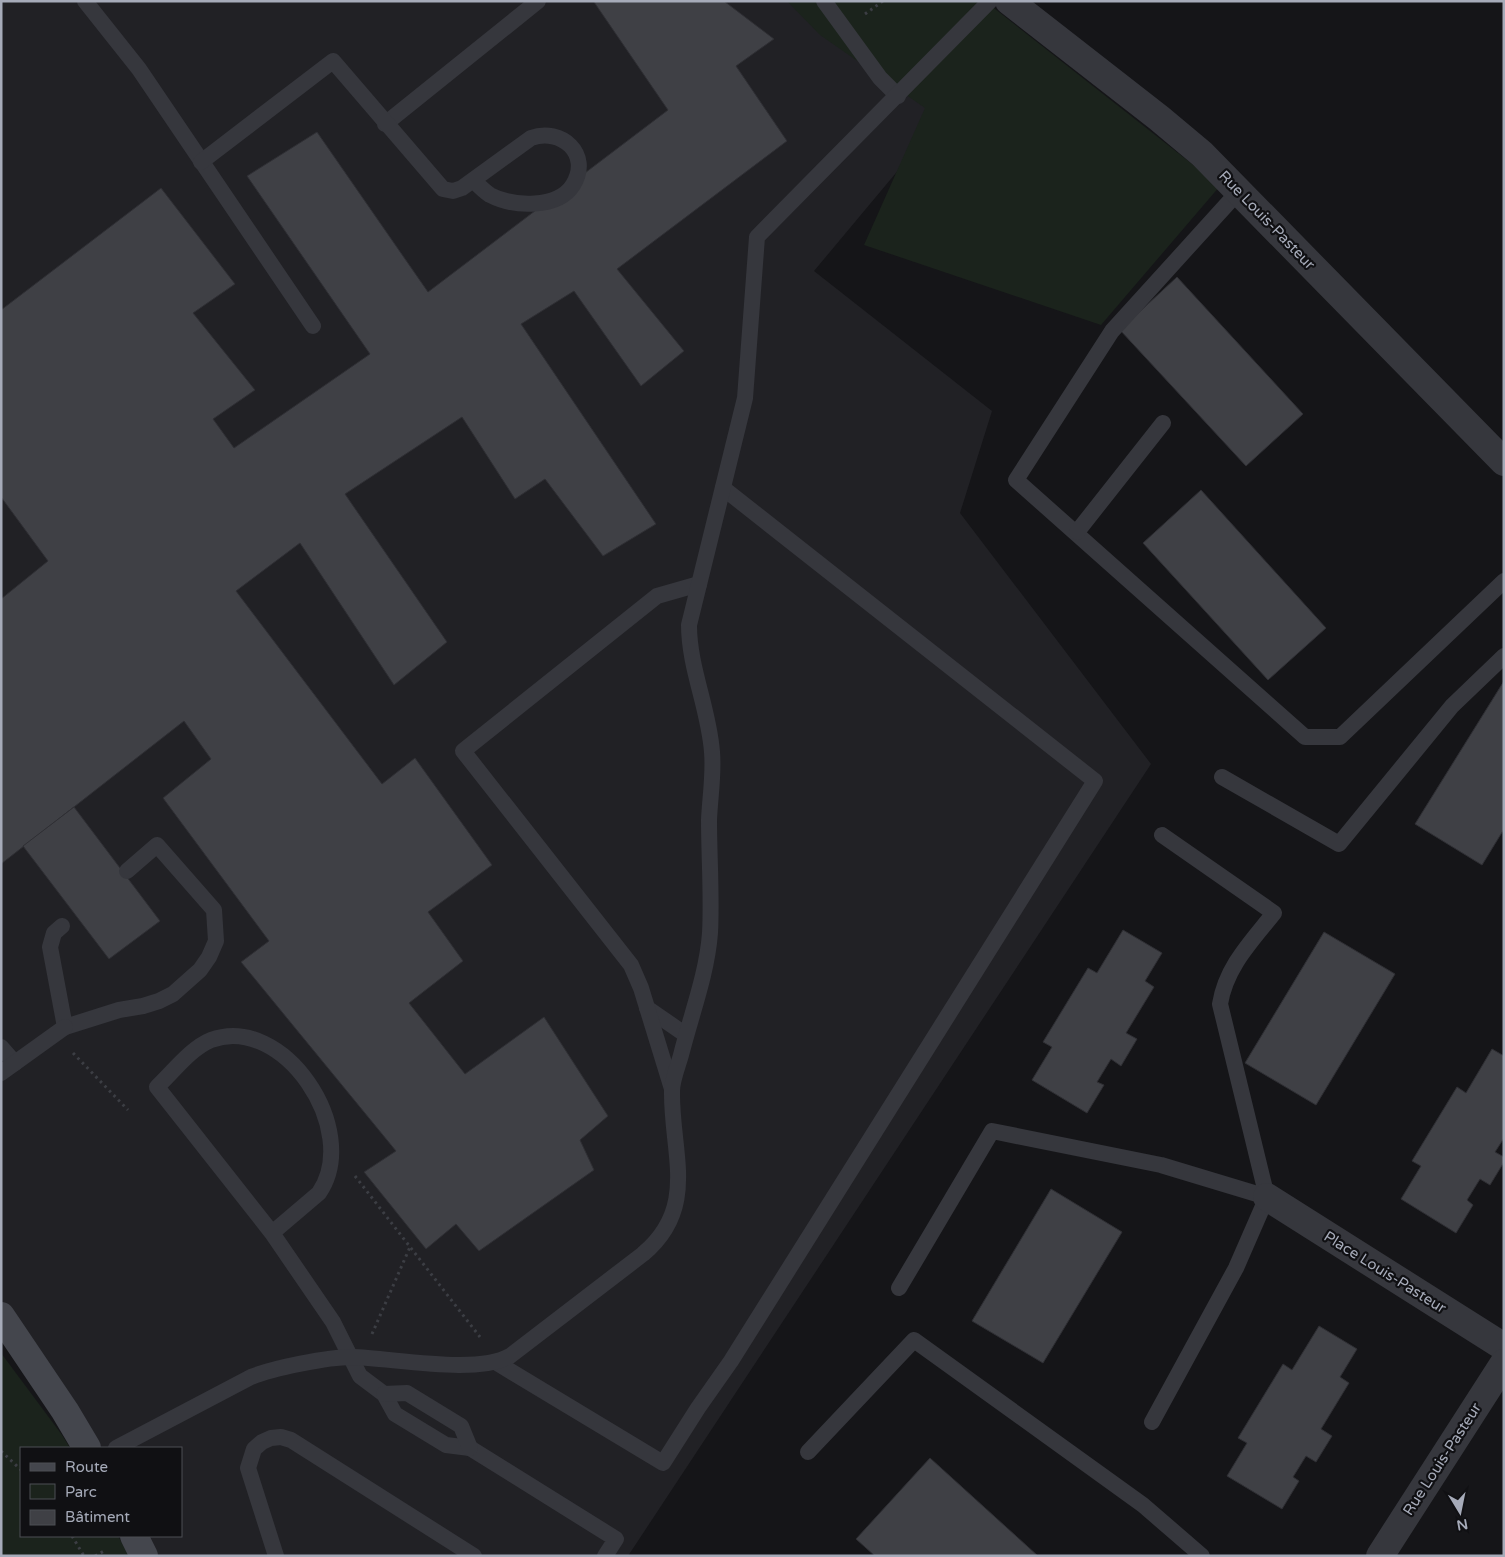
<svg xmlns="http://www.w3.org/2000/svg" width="1505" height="1557" font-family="'Varela Round',sans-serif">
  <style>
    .built { fill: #212125 }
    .green { fill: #1b231c }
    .building { fill: #3f4045; stroke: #2f2f34 }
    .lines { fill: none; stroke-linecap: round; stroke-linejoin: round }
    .path { stroke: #3c3e44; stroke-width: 3; stroke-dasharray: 2.5 4; stroke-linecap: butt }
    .lane { stroke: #36373d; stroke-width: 16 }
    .street { stroke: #36373d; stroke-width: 28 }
    .secondary { stroke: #44464d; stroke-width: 28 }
    .labels { text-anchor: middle; stroke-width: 4.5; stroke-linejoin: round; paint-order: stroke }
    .street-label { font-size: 15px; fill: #a6abb9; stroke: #101013 }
  </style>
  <rect width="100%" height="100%" fill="#151518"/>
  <!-- built -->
  <path class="built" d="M1,1H969L1012,34L814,271L992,411L960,513L1151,764L628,1556H158L147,1536H181V1448H101L87,1422L1,1311Z"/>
  <!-- green -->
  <g class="green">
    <path d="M787,1H985L1220,186L1101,325L864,245L925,108L820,35Z"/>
    <path d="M1,1353L62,1435L70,1448H21V1536H118L129,1556H1Z"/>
  </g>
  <!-- building -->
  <g class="building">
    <path d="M596,1H724L774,39L736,66L787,141L617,269L684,351L641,386L574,291L521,324L656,524L603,556L545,479L515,499L462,417L345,494L447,642L394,685L300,543L236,591L382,784L415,758L492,865L428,912L463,961L409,1003L465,1074L544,1017L608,1116L580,1140L594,1170L479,1251L456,1224L426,1249L364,1172L396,1151L241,962L269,941L163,798L211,759L184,721L1,864V599L48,561L1,497V310L161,188L235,284L193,313L255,390L213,419L234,448L370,354L247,176L317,132L428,292L668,110L594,2Z"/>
    <path d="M1177,277L1303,414L1246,466L1120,330Z"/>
    <path d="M1201,490L1326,628L1268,680L1143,543Z"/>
    <path d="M1504,681V829L1482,865L1415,824Z"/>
    <path d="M74,807L160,921L109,959L23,846Z"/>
    <path d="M1123,930L1162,953L1145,981L1154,987L1126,1033L1137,1039L1121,1066L1111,1059L1097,1082L1104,1085L1087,1113L1032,1080L1052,1047L1043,1042L1088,968L1097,973Z"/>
    <path d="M1324,932L1395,974L1316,1105L1245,1063Z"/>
    <path d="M1492,1049L1504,1056V1138L1495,1152L1504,1157V1162L1490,1185L1480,1179L1467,1200L1473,1205L1456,1233L1401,1199L1421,1166L1412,1161L1457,1087L1466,1093Z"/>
    <path d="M1051,1189L1122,1232L1043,1363L972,1321Z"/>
    <path d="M1319,1326L1357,1349L1340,1377L1349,1383L1321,1429L1332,1436L1316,1462L1306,1456L1293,1477L1299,1481L1282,1509L1227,1476L1247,1443L1238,1438L1283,1364L1292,1370Z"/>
    <path d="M930,1458L1038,1556H875L856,1539Z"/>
  </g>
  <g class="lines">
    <!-- path -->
    <g class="path">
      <path d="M865,14L883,1"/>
      <path d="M73,1053L128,1110"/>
      <path d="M355,1176L480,1337"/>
      <path d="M372,1334L410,1247"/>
      <path d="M1,1451L21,1470"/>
      <path d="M72,1536L84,1556"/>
      <path d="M95,1556L106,1550"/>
    </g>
    <!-- lane -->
    <g class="lane">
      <path d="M85,1L139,69L313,326"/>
      <path d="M824,1L880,78L898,96"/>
      <path d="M385,124L538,1"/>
      <path d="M201,162L333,61L443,189L453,191L462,188L531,138C561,127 592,154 573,185C558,209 513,207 490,195C484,191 478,185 473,180"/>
      <path d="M1239,191L1112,331L1016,480L1305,737H1340L1504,581"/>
      <path d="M1077,532L1163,423"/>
      <path d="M1222,777L1339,844L1452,706L1504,656"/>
      <path d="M62,926L54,933L50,947L65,1027L119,1010L143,1006L159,1001L173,994L200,970L209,957L216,941L214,910L157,845L127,871"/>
      <path d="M647,1008L686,1035"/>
      <path d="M1,1047L15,1063"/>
      <path d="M1,1073L65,1027"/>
      <path d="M672,1089L641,988L631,965L463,751L657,596L699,584"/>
      <path d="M272,1233L319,1193C362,1130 283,1013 211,1040C191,1048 173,1072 157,1087L272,1233L333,1322L360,1376L384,1394L395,1414L446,1445L470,1448L616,1539L605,1556"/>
      <path d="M899,1288L992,1131L1161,1165L1267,1197"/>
      <path d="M497,1363L663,1463L698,1408L731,1361L1095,781L723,488"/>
      <path d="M384,1394L407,1393L461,1426L470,1448"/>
      <path d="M1152,1422L1236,1268L1267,1197L1220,1004C1226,967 1251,942 1274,913L1162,835"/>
      <path d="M116,1448L251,1377C273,1368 328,1357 352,1357C393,1358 477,1375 510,1356L643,1254C699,1207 671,1153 672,1091C672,1080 678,1066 681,1055C691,1015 707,974 710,933C712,896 709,857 709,820C710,797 714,774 712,752C709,709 689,668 689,625L745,398L757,237L990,1"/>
      <path d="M808,1452L914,1340L1143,1505L1202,1556"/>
      <path d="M276,1556L248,1468L254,1449L262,1442L271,1438L281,1437L291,1440L474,1556"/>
    </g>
    <!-- street -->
    <g class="street">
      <path d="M1009,1L1159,118L1202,154L1504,462"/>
      <path d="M1267,1197L1504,1347"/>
      <path d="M1380,1556L1504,1363"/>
    </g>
    <!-- secondary -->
    <g class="secondary">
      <path d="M1,1316L65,1411L87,1448"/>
      <path d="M134,1536L144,1556"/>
    </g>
  </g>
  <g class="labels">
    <!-- street labels -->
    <g class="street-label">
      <text transform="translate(1267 220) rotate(46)" y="5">Rue Louis-Pasteur</text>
      <text transform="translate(1385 1272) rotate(32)" y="5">Place Louis-Pasteur</text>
      <text transform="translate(1442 1459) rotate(-57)" y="5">Rue Louis-Pasteur</text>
    </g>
  </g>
  <!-- border -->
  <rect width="1505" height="1557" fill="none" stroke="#a6abb9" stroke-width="5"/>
  <!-- legend -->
  <rect x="20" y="1447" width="162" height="90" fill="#101013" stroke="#4c4e55"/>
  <rect x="30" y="1463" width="25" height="8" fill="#44464d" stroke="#4c4e55"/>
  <text x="65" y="1472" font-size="15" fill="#a6abb9">Route</text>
  <rect x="30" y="1484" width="25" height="15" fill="#1b231c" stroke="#4c4e55"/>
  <text x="65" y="1497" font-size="15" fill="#a6abb9">Parc</text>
  <rect x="30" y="1510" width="25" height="15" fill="#3f4045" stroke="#4c4e55"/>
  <text x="65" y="1522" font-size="15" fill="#a6abb9">Bâtiment</text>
  <!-- north arrow -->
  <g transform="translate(1460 1512) rotate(170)" stroke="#101013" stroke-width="4" paint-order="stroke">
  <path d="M0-4L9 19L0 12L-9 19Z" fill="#a6abb9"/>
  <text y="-8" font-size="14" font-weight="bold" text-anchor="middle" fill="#a6abb9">N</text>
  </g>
</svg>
